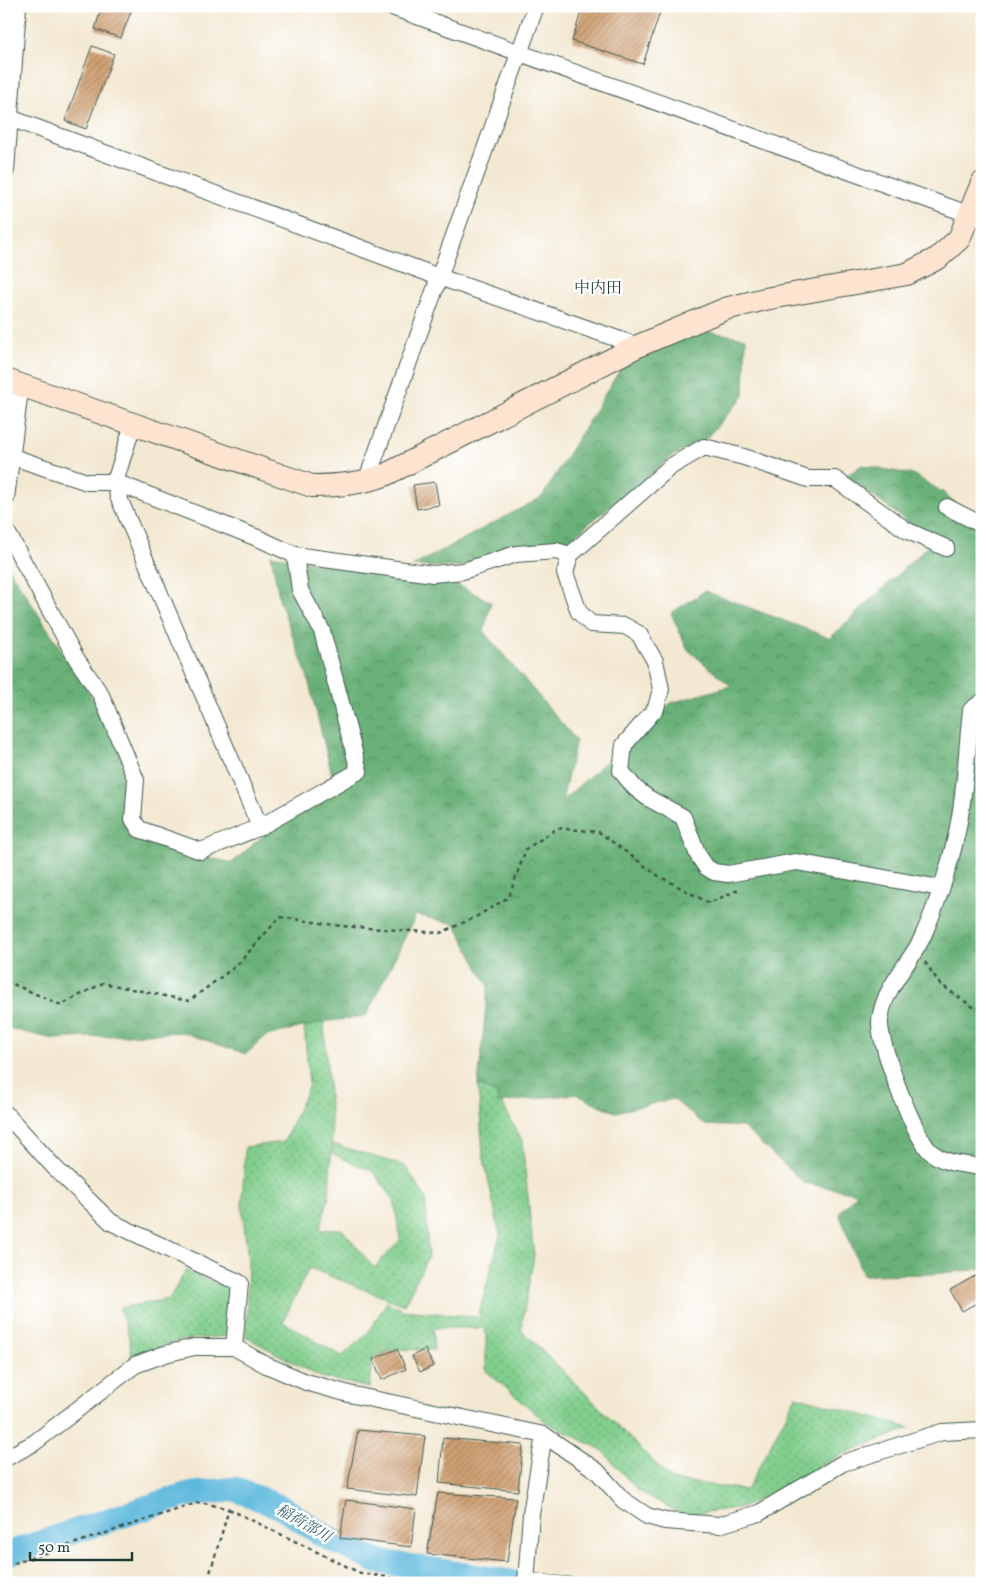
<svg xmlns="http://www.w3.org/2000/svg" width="988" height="1589" font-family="Vollkorn,'Noto Serif JP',serif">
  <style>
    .grass { fill: url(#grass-dots); stroke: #508660 }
    .forest { fill: url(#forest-crowns); stroke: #447756 }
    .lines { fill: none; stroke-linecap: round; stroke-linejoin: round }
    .river { stroke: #5fb9dd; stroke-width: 25 }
    .building { fill: url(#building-hatch) }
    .lane-casing { stroke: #3f574c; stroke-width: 9 }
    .street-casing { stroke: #3f574c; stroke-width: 18 }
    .secondary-casing { stroke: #3f574c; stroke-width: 24 }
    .path { stroke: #3f574c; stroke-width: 2.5; stroke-dasharray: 4 4; stroke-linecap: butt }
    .lane { stroke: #fff; stroke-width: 8 }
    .street { stroke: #fff; stroke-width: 16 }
    .secondary { stroke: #fde4d1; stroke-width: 22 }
    .labels { text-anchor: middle; stroke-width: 5; stroke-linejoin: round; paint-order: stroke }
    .water-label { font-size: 15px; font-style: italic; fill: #326267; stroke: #fff }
    .quarter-label { font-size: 16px; fill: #1f3d34; stroke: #fff }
  </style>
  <defs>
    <pattern id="grass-dots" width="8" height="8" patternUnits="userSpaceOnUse" patternTransform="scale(1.25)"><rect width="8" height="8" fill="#82ce8d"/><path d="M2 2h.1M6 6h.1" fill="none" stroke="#6aa874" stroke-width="1.8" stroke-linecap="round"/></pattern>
    <pattern id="forest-crowns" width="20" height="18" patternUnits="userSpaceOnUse" patternTransform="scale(1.25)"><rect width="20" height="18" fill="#69b178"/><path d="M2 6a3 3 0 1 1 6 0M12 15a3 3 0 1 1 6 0" fill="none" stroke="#569163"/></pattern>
    <pattern id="building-hatch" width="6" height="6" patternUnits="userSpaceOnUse" patternTransform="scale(1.25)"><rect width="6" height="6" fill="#d0a073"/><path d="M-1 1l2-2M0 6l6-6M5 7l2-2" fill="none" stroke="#a8845f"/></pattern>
  </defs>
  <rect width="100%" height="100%" fill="#fff"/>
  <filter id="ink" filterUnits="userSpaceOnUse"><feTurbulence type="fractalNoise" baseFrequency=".02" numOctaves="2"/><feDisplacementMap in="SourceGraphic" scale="10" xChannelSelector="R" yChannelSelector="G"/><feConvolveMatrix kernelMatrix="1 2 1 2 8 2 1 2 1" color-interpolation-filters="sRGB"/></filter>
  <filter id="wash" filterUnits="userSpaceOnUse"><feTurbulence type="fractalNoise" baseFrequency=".0096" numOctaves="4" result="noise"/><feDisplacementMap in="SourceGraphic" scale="20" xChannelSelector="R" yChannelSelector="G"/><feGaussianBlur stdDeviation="1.12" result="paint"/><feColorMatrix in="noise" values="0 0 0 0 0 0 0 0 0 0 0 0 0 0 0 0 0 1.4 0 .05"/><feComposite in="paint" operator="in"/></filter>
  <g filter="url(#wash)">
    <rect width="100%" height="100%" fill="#f3e8d2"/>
    <!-- grass -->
    <g class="grass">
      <path d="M324,1022L332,1137L329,1195L320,1230L342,1229L374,1268L400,1240L394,1200L373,1172L333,1154V1144L405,1166L426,1198L428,1257L404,1305L309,1268L283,1322L342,1356L367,1334L387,1302L403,1310L477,1317L481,1321L479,1313L500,1235L483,1155L478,1085L497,1094L522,1140L534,1255L521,1329L672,1480L747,1490L796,1396L910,1428L843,1454L744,1507L683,1515L637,1490L602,1450L546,1422L486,1371V1334L484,1328H433L434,1350L397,1349L373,1357L370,1388L320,1377L246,1337L248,1260L242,1207L245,1147L284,1142L309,1085L304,1026Z"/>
      <path d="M186,1270L227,1288L232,1302L228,1336L180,1340L132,1357L128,1333L119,1308L169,1299Z"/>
    </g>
    <!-- forest -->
    <g class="forest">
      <path d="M698,330L746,338L744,396L703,442L672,456L569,540L460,567L413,566L542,497L624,363Z"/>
      <path d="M862,465L914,475L947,495L982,529V1269L932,1274L863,1275L839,1213L857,1193L804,1183L743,1127L705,1125L673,1099L615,1112L575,1094L498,1103L497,1094L478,1085L488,986L455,924L416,915L366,1016L324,1022L266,1036L246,1054L182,1032L54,1039L6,1028V564L102,713L131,778L130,839L232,863L332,775L307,675L280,602L271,555L419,580L454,583L491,602L484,632L576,740L562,801L671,703L731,686L687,649L671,613L705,591L830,638L933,541L846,476Z"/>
    </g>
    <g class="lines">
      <!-- river -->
      <path class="river" d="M6,1554L185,1495L235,1489L283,1508L324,1536L376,1561L518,1583"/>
    </g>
    <g id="blocks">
      <!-- building -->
      <g class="building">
        <path d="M102,6H133L121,38L95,29Z"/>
        <path d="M583,6H662L643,64L572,41Z"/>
        <path d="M92,46L114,54L86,129L65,121Z"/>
        <path d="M435,482L439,505L417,509L413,485Z"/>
        <path d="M979,1274L982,1280V1300L962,1311L950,1290Z"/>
        <path d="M397,1349L406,1369L382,1380L373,1359Z"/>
        <path d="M425,1349L433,1366L420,1372L412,1356Z"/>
        <path d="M358,1430L425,1436L417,1497L347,1489Z"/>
        <path d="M443,1438L523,1445L518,1491L439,1483Z"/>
        <path d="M438,1493L516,1498L507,1562L427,1554Z"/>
        <path d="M346,1500L416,1509L411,1547L340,1538Z"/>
      </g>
    </g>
  </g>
  <g filter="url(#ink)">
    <use href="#blocks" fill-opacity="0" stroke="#3f574c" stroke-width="1"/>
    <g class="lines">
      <!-- lane casing -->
      <g class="lane-casing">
        <path id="lane" d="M527,1577L587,1583"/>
      </g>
      <!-- street casing -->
      <g class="street-casing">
        <g id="street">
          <path d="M389,6L982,219"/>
          <path d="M10,118L439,277L638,346"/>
          <path d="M6,170L18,6"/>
          <path d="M133,424L115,482L118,496L260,827"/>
          <path d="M13,457L87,482H115L260,539L295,555L433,574L463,571L516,554L556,551L570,555"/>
          <path d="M366,482L536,6"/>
          <path d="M6,498L21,383"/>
          <path d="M947,507L982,525"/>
          <path d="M6,530L76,658L101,695L136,780L133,819L139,829L201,851L260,827L359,771L322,631L300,590L295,555"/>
          <path d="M982,702L971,710C967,745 966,781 960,816C954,854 938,903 922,938C908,967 883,988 880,1021C878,1042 916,1142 932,1153C948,1165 963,1164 982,1167"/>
          <path d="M940,888L796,862L728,874L714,872L706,867L698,855L683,817L648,798L635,788L621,771L624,745L656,708L661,689L655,661L639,634L625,626L591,624L579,612L565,573L570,555L670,467L704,447L744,457L808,479H835L906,530L946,548"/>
          <path d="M6,1114L54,1167L111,1222L240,1283L234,1347"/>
          <path d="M6,1458L34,1443L135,1365L165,1354L194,1347H234L266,1365L306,1382L349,1394L544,1435L597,1471L623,1500L647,1516L665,1521L719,1525L759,1513L843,1463L942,1432L982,1430"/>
          <path d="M526,1583L531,1514L544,1435"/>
        </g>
      </g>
      <!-- secondary casing -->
      <g class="secondary-casing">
        <path id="secondary" d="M6,380L312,486C338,486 361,484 385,475L638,346L725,309L765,299L907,274L938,258L959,239L982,183"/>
      </g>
      <!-- path -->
      <g class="path">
        <path d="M925,962L940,984L976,1009L982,1007"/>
        <path d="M6,981L61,1005L103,983L189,1001L237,965L280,917L341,926L440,933L474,918L509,897L526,849L558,828L599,832L657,875L709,903L738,890"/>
        <path d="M229,1509L360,1573L424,1583"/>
        <path d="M6,1566L200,1502L229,1509L207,1583"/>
      </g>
      <!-- lane -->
      <use href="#lane" class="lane"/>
      <!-- street -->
      <use href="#street" class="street"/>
      <!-- secondary -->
      <use href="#secondary" class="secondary"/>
    </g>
  </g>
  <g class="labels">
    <!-- water labels -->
    <g class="water-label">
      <text transform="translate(304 1523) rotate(30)" y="5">稲荷部川</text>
    </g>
    <!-- quarter labels -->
    <g class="quarter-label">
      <text x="598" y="293">中内田</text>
    </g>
  </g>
  <!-- margin -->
  <rect width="988" height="1589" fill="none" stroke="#fff" stroke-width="25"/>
  <!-- scale -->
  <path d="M30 1552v8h102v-8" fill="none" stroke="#1f3d34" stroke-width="2.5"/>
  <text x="38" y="1552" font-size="15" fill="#1f3d34" stroke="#ffffff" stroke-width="4" paint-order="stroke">50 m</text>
</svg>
